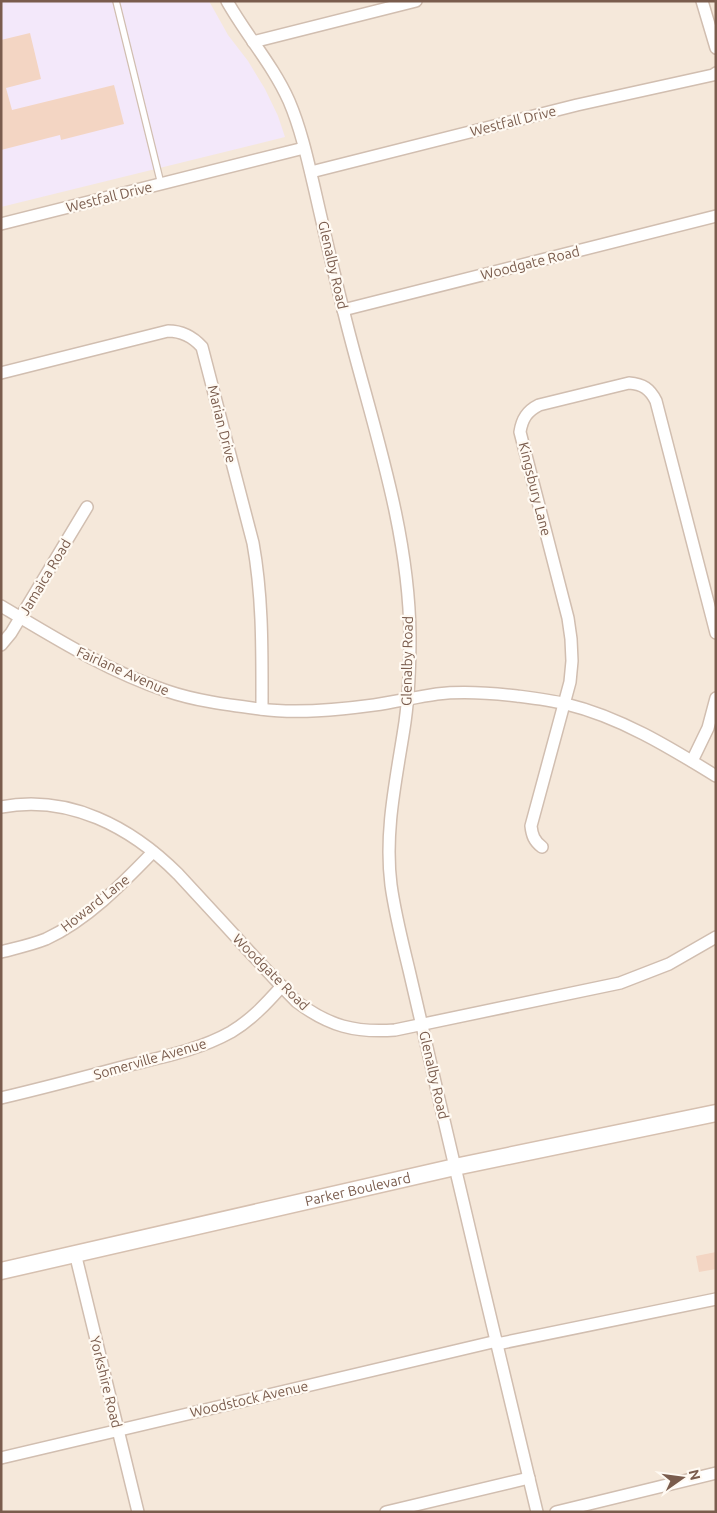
<svg xmlns="http://www.w3.org/2000/svg" width="717" height="1513" font-family="Ubuntu,sans-serif">
  <style>
    .residential { fill: #f5e8da }
    .education { fill: #f3e8fa }
    .building { fill: #f3d5c3 }
    .lines { fill: none; stroke-linecap: round; stroke-linejoin: round }
    .lane-casing { stroke: #d1beb0; stroke-width: 8 }
    .street-casing { stroke: #d1beb0; stroke-width: 14 }
    .secondary-casing { stroke: #d6c0b0; stroke-width: 19 }
    .lane { stroke: #fff; stroke-width: 5.5 }
    .street { stroke: #fff; stroke-width: 11 }
    .secondary { stroke: #fff; stroke-width: 16 }
    .labels { text-anchor: middle; stroke-width: 4.5; stroke-linejoin: round; paint-order: stroke }
    .street-label { font-size: 14px; fill: #7a5c4d; stroke: #fffaf3 }
  </style>
  <rect width="100%" height="100%" fill="#fdf6ec"/>
  <!-- residential -->
  <rect class="residential" x="1" y="1" width="715" height="1511"/>
  <!-- education -->
  <path class="education" d="M1,1H209L228,35L248,61L265,89L278,116L285,137L1,207Z"/>
  <!-- building -->
  <g class="building">
    <path d="M30,33L41,79L6,88L12,110L114,85L124,124L61,140L60,135L1,150V40Z"/>
    <path d="M716,1252V1269L699,1272L696,1256Z"/>
  </g>
  <g class="lines">
    <!-- lane casing -->
    <g class="lane-casing">
      <path id="lane" d="M116,1L161,184"/>
    </g>
    <!-- street casing -->
    <g class="street-casing">
      <g id="street">
        <path d="M227,1C246,35 273,65 289,101C301,129 308,161 315,191C325,235 335,278 346,321C372,424 409,528 410,636C410,664 409,693 405,722C397,776 384,830 391,885C395,914 402,941 409,970C419,1013 429,1056 439,1099C471,1237 504,1374 537,1512"/>
        <path d="M702,1L716,48"/>
        <path d="M253,42L416,1"/>
        <path d="M311,172L577,105L713,75L716,73"/>
        <path d="M1,224L304,148"/>
        <path d="M343,310L716,216"/>
        <path d="M1,373L168,331C182,331 193,337 202,347L253,543C263,598 262,654 262,709"/>
        <path d="M1,606C55,638 107,671 167,691C196,701 229,705 260,709C297,714 337,710 374,705C395,702 416,697 437,694C464,691 491,693 517,696C533,698 550,700 566,704C620,717 669,747 716,776"/>
        <path d="M1,645L11,633L87,507"/>
        <path d="M692,761L708,728L716,698"/>
        <path d="M1,807C69,794 131,827 178,874C190,887 202,900 214,913C242,943 268,973 297,1002C329,1026 355,1033 395,1030L620,983L669,964L716,937"/>
        <path d="M542,847C534,841 532,835 531,826L570,682L572,661L571,639L568,618L520,432C522,419 527,411 539,405L629,383C643,384 650,389 656,401L716,633"/>
        <path d="M1,952C16,948 31,945 46,939C87,920 122,884 153,852"/>
        <path d="M1,1098C43,1088 85,1077 126,1066C162,1057 199,1050 231,1032C251,1020 266,1004 282,986"/>
        <path d="M75,1253L138,1512"/>
        <path d="M497,1344L716,1299"/>
        <path d="M1,1458L497,1341"/>
        <path d="M386,1512L529,1478"/>
        <path d="M556,1512L716,1473"/>
      </g>
    </g>
    <!-- secondary casing -->
    <g class="secondary-casing">
      <g id="secondary">
        <path id="s1" d="M1,1271L455,1167L716,1113"/>
      </g>
    </g>
    <!-- lane -->
    <use href="#lane" class="lane"/>
    <!-- street -->
    <use href="#street" class="street"/>
    <!-- secondary -->
    <use href="#secondary" class="secondary"/>
  </g>
  <g class="labels">
    <!-- street labels -->
    <g class="street-label">
      <text transform="translate(513 121) rotate(-14)" y="5">Westfall Drive</text>
      <text transform="translate(109 197) rotate(-14)" y="5">Westfall Drive</text>
      <text transform="translate(530 263) rotate(-14)" y="5">Woodgate Road</text>
      <text transform="translate(333 265) rotate(77)" y="5">Glenalby Road</text>
      <text transform="translate(222 424) rotate(76)" y="5">Marian Drive</text>
      <text transform="translate(535 489) rotate(76)" y="5">Kingsbury Lane</text>
      <text transform="translate(45 577) rotate(-59)" y="5">Jamaica Road</text>
      <text transform="translate(407 661) rotate(-89)" y="5">Glenalby Road</text>
      <text transform="translate(123 671) rotate(24)" y="5">Fairlane Avenue</text>
      <text transform="translate(95 903) rotate(-38)" y="5">Howard Lane</text>
      <text transform="translate(271 972) rotate(45)" y="5">Woodgate Road</text>
      <text transform="translate(150 1059) rotate(-16)" y="5">Somerville Avenue</text>
      <text transform="translate(434 1075) rotate(77)" y="5">Glenalby Road</text>
      <text dy="5" stroke="none"><textPath href="#s1" startOffset="366">Parker Boulevard</textPath></text>
      <text transform="translate(106 1382) rotate(76)" y="5">Yorkshire Road</text>
      <text transform="translate(249 1399) rotate(-13)" y="5">Woodstock Avenue</text>
    </g>
  </g>
  <!-- border -->
  <rect width="717" height="1513" fill="none" stroke="#7a5c4d" stroke-width="5"/>
  <!-- north arrow -->
  <g transform="translate(682 1478) rotate(76)" stroke="#fffaf3" stroke-width="4" paint-order="stroke">
  <path d="M0-4L9 19L0 12L-9 19Z" fill="#7a5c4d"/>
  <text y="-8" font-size="14" font-weight="bold" text-anchor="middle" fill="#7a5c4d">N</text>
  </g>
</svg>
